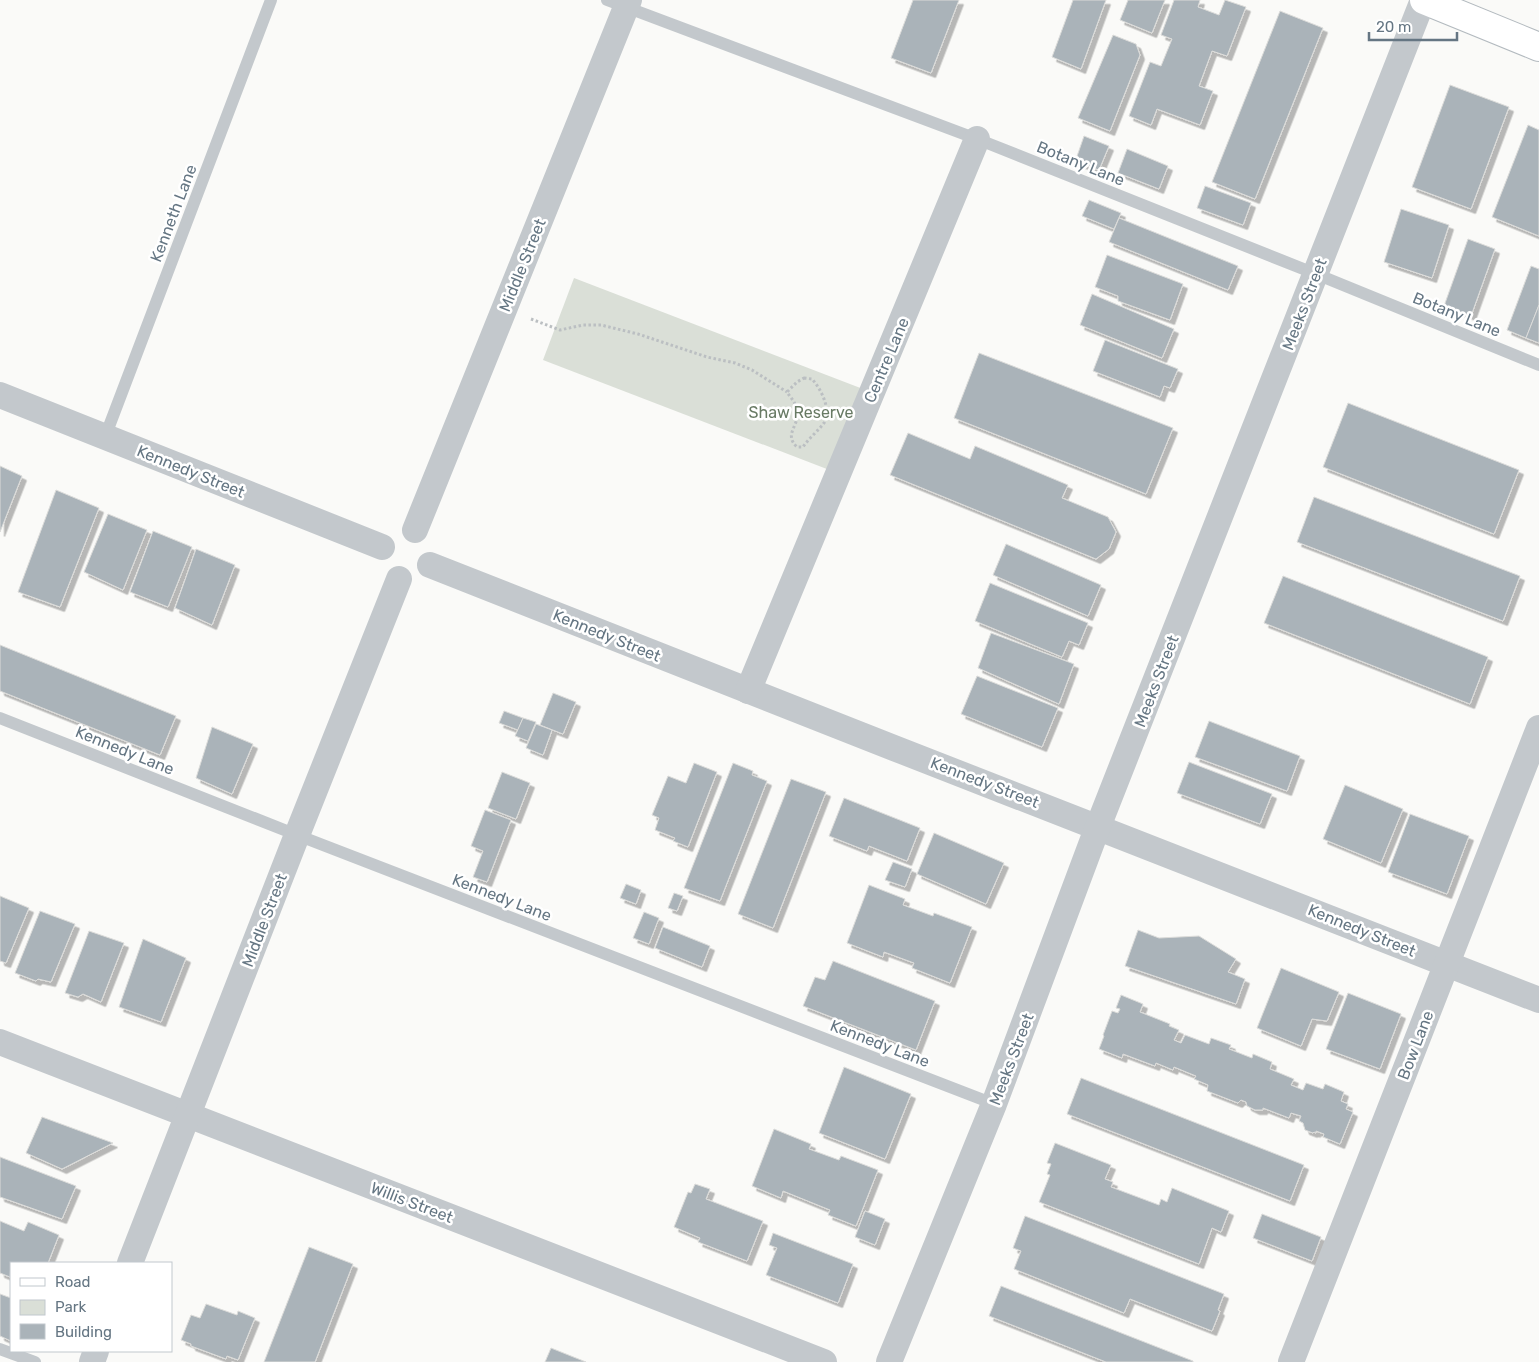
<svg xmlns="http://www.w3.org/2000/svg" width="1539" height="1362" font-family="Rubik,sans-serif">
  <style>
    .green { fill: #dadfd7 }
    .building { fill: #aab3b9; stroke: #dcdcda; filter: url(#shadow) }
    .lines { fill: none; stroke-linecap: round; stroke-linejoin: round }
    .secondary-casing { stroke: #b3babf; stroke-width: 30 }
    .path { stroke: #bbbfc2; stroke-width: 3; stroke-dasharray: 2.5 2.5; stroke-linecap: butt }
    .lane { stroke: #c3c8cc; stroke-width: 12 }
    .street { stroke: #c3c8cc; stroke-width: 26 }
    .secondary { stroke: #fff; stroke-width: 28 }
    .labels { text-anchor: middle; stroke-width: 5; stroke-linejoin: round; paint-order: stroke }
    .street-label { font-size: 16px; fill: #657683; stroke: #fff }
    .park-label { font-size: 16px; fill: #687a64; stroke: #fff }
  </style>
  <defs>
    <filter id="shadow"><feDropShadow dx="4.5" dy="4.5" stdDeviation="0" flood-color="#0004"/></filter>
  </defs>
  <rect width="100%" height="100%" fill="#fafaf8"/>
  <!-- green -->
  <path class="green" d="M574,278L863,389L832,471L543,360Z"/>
  <!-- building -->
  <g class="building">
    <path d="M913,0H959L931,73L891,58Z"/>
    <path d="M1073,0H1106L1081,69L1052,57Z"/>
    <path d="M1128,0H1165L1152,33L1120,20Z"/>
    <path d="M1174,0H1200L1198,7L1219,15L1225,0L1246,7L1227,56L1212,51L1199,86L1213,91L1200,125L1157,109L1151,125L1129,116L1150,62L1161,66L1172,39L1161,35Z"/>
    <path d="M1280,11L1323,28L1255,199L1212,182Z"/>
    <path d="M1113,35L1136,44L1140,55L1110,131L1078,118Z"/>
    <path d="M1450,85L1509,107L1471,209L1412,187Z"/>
    <path d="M1528,125L1539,130V236L1492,217Z"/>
    <path d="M1084,136L1109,146L1099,170L1075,162Z"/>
    <path d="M1127,149L1168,166L1159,189L1118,173Z"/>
    <path d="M1205,186L1251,203L1243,225L1197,208Z"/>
    <path d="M1089,200L1121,213L1114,229L1082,216Z"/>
    <path d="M1401,209L1449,225L1432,278L1384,262Z"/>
    <path d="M1119,218L1238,266L1228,290L1109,242Z"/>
    <path d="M1468,239L1495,249L1471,316L1444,306Z"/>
    <path d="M1107,255L1183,284L1170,320L1118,301V296L1095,287Z"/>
    <path d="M1531,266L1539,269V305L1526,338L1507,330Z"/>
    <path d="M1092,294L1174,329L1162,358L1080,325Z"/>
    <path d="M1539,305V343L1526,338Z"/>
    <path d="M1105,340L1178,369L1170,388L1164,386L1160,397L1093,371Z"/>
    <path d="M979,353L1173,428L1146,494L954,418Z"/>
    <path d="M1348,403L1519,470L1494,534L1323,467Z"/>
    <path d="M908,433L970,459L975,446L1068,485L1062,498L1108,517L1116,532L1109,549L1096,559L890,475Z"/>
    <path d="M0,466L22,476L0,532Z"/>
    <path d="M56,490L99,508L60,607L18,592Z"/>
    <path d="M1314,497L1520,576L1503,621L1297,542Z"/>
    <path d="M108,514L147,530L123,590L84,572Z"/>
    <path d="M153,531L192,547L168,607L130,592Z"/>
    <path d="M1006,544L1101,585L1088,616L993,575Z"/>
    <path d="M196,549L235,565L212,625L175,608Z"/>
    <path d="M1283,576L1488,657L1470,704L1264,623Z"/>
    <path d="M990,583L1088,623L1079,645L1069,641L1062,657L975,621Z"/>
    <path d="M991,633L1074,664L1059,704L978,668Z"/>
    <path d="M0,645L176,716L160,755L0,691Z"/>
    <path d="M977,676L1058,708L1042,747L961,714Z"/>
    <path d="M553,693L576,702L563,734L540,725Z"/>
    <path d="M504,711L523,718L518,730L499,723Z"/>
    <path d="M523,718L536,722L528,741L515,736Z"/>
    <path d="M1209,721L1300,756L1287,791L1195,757Z"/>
    <path d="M536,724L552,730L543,755L526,748Z"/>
    <path d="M212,727L253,744L232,794L196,778Z"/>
    <path d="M1189,762L1272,794L1260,824L1177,793Z"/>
    <path d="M694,763L717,772L688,847L673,841L675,838L655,830L659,818L652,815L668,776L686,783Z"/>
    <path d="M733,763L753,771L752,775L767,781L720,901L684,888Z"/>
    <path d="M502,772L530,783L516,819L488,808Z"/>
    <path d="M791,779L826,792L773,928L738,914Z"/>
    <path d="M1345,785L1403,809L1381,863L1323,839Z"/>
    <path d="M844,798L920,828L907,861L869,846L867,851L829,836Z"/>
    <path d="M485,810L511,820L487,882L473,877L483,851L471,846Z"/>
    <path d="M1410,814L1469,836L1447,894L1388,872Z"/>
    <path d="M934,833L1004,863L986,904L917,874Z"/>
    <path d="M893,862L912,869L905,887L885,880Z"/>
    <path d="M626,884L641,890L636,904L620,898Z"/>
    <path d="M869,885L905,899L903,905L933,916L934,913L972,927L950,983L912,968L914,963L884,952L883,957L847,943Z"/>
    <path d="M674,893L683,896L677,911L668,908Z"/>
    <path d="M0,896L29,908L6,963L0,961Z"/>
    <path d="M40,911L75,924L51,982L38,979L36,981L15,973Z"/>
    <path d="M644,912L659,918L649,944L633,938Z"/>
    <path d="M663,927L710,946L702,967L655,948Z"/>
    <path d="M1138,930L1159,938L1199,936L1236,959L1228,972L1245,979L1236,1004L1125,966Z"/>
    <path d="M89,931L124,943L101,1002L83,994L78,997L65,993Z"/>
    <path d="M143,939L186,958L161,1022L119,1007Z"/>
    <path d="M833,961L935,1001L916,1050L803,1006L815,977L825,980Z"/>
    <path d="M1281,968L1339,992L1327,1021L1312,1019L1301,1046L1257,1028Z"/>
    <path d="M1348,993L1401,1014L1380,1069L1326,1049Z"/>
    <path d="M1121,995L1143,1004L1140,1012L1170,1024L1169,1026L1179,1030L1174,1040L1181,1043L1185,1035L1209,1044L1211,1038L1231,1045L1229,1049L1252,1058L1253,1054L1272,1062L1270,1069L1294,1079L1291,1085L1303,1090L1306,1083L1323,1089L1325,1084L1344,1092L1341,1101L1348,1104L1346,1109L1353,1112L1340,1144L1323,1137L1324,1134L1316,1131V1133L1314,1132L1313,1133L1305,1130L1303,1123L1299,1121L1301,1116L1291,1113L1289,1118L1263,1108V1110H1255L1247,1106L1246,1102L1241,1100L1238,1103L1207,1091L1208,1085L1194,1079L1196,1076L1174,1067L1173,1070L1156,1063L1155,1066L1123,1054L1122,1058L1099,1049L1104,1036L1103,1035L1112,1011L1118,1013L1120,1009L1116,1008Z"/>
    <path d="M844,1067L911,1094L885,1159L819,1133Z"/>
    <path d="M1081,1078L1304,1165L1290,1201L1067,1114Z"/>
    <path d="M42,1117L113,1143L62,1169L26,1153Z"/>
    <path d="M774,1129L811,1144L809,1149L839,1160L841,1156L878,1170L856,1226L828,1215L830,1210L783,1191L781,1198L752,1186Z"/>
    <path d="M1055,1143L1111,1165L1105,1179L1113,1182L1111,1187L1159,1205L1161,1199L1167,1202L1172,1188L1229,1211L1221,1232L1212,1228L1199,1264L1039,1202L1050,1175L1047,1174L1051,1164L1047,1163Z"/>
    <path d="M0,1157L76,1186L62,1219L0,1197Z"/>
    <path d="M695,1184L710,1189L706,1199L763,1221L747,1261L698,1242L700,1238L674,1227L688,1192L691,1193Z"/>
    <path d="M865,1211L885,1219L875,1245L855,1237Z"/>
    <path d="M1262,1214L1321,1237L1312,1261L1253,1238Z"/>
    <path d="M1025,1216L1224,1294L1218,1310L1220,1311L1212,1331L1130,1299L1124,1313L1014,1269L1021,1251L1013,1248Z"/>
    <path d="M0,1221L24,1231L28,1222L59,1235L48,1263H11L10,1277L0,1273Z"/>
    <path d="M773,1233L853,1264L838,1303L766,1275L777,1248L769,1245Z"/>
    <path d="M309,1247L353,1264L315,1362H264Z"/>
    <path d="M1001,1286L1193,1361V1362H1106L989,1316Z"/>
    <path d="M0,1294L11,1298V1341L0,1336Z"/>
    <path d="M206,1304L237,1315L238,1311L255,1318L238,1360L227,1356L226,1359L191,1346V1344L181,1340L191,1315L200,1318Z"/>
    <path d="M551,1348L586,1362H545Z"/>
  </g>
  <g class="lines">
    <!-- secondary casing -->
    <g class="secondary-casing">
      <path id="secondary" d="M1424,0L1539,47"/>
    </g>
    <!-- path -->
    <g class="path">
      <path d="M531,319L560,330L583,325H601L638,334L707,357L735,363L752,370L787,392"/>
      <path d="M804,378L812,379C821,389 832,410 824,423C818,431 809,438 803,447H797C783,434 800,426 797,410C796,403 791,398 787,392L797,382Z"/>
    </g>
    <!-- lane -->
    <g class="lane">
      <path d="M607,0L977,139L1316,274L1539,365"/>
      <path d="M105,437L271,0"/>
      <path d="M0,718L297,835L994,1104"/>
      <path d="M0,1349L35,1362"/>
    </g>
    <!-- street -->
    <g class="street">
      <path d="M0,395L382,547"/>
      <path d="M415,530L629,0"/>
      <path d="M430,565C799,712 1169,855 1539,1000"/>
      <path d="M748,691L977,139"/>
      <path d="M0,1042L824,1362"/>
      <path d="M130,1263L297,835L399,579"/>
      <path d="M92,1362L96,1351"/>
      <path d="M889,1362L994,1104L1092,842L1423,0"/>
      <path d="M1291,1362L1539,728"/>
    </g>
    <!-- secondary -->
    <use href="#secondary" class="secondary"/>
  </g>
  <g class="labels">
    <!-- street labels -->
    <g class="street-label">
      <text transform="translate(1081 163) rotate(22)" y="6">Botany Lane</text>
      <text transform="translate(173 213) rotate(-69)" y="6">Kenneth Lane</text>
      <text transform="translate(522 265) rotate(-68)" y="6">Middle Street</text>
      <text transform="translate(1304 304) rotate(-69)" y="6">Meeks Street</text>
      <text transform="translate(1457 314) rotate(22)" y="6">Botany Lane</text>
      <text transform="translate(886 360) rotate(-67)" y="6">Centre Lane</text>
      <text transform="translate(191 471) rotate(22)" y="6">Kennedy Street</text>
      <text transform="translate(607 635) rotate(22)" y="6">Kennedy Street</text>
      <text transform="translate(1156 681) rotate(-69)" y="6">Meeks Street</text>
      <text transform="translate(125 750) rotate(22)" y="6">Kennedy Lane</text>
      <text transform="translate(985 782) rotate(21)" y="6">Kennedy Street</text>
      <text transform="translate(502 897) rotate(21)" y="6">Kennedy Lane</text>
      <text transform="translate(264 920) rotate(-69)" y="6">Middle Street</text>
      <text transform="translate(1362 930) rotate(22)" y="6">Kennedy Street</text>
      <text transform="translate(880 1043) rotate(21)" y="6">Kennedy Lane</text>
      <text transform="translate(1415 1045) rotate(-69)" y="6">Bow Lane</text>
      <text transform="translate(1011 1059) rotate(-69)" y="6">Meeks Street</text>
      <text transform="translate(412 1202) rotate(21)" y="6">Willis Street</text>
    </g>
    <!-- park labels -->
    <g class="park-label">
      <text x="801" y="418">Shaw Reserve</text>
    </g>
  </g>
  <!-- legend -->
  <rect x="10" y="1262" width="162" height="90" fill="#ffffff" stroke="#c1c8cd"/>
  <rect x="20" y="1278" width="25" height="8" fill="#ffffff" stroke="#c1c8cd"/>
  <text x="55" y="1287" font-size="15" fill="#657683">Road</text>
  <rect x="20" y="1300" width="25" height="15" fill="#dadfd7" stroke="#c1c8cd"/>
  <text x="55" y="1312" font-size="15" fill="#657683">Park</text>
  <rect x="20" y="1324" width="25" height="15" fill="#aab3b9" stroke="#c1c8cd"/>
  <text x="55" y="1337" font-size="15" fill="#657683">Building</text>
  <!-- scale -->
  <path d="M1369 32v8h88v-8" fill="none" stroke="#657683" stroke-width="2.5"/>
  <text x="1376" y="32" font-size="15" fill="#657683" stroke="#ffffff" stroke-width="4" paint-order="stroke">20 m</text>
</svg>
